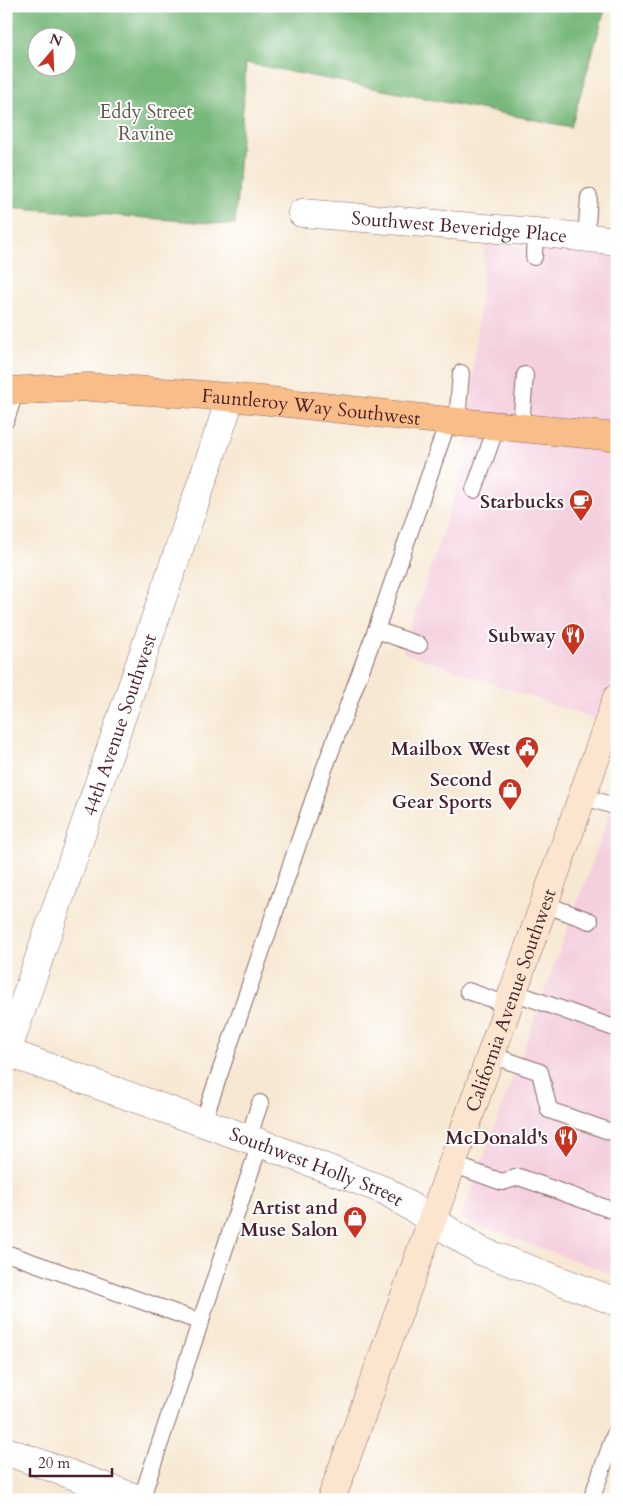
<svg xmlns="http://www.w3.org/2000/svg" width="623" height="1506" font-family="Cardo,serif">
  <style>
    .built { fill: #f4cfde }
    .forest { fill: #77b87a; stroke: #606c52; fill-rule: evenodd }
    .lines { fill: none; stroke-linecap: round; stroke-linejoin: round }
    .service-casing { stroke: #876566; stroke-width: 18 }
    .minor-casing { stroke: #876566; stroke-width: 29 }
    .secondary-casing { stroke: #876566; stroke-width: 29 }
    .primary-casing { stroke: #876566; stroke-width: 29 }
    .service { stroke: #fff; stroke-width: 16 }
    .minor { stroke: #fff; stroke-width: 28 }
    .secondary { stroke: #fce5cf; stroke-width: 28 }
    .primary { stroke: #f8bd88; stroke-width: 28 }
    .labels { text-anchor: middle; stroke-width: 4; stroke-linejoin: round; paint-order: stroke }
    .park-label { font-size: 19px; fill: #605649; stroke: #fff }
    .street-label { font-size: 19px; fill: #4a1f2b; stroke: #fff }
    .poi-label { font-size: 19px; font-weight: bold; fill: #4a1f2b; stroke: #fff; text-anchor: end }
  </style>
  <rect width="100%" height="100%" fill="#fff"/>
  <filter id="ink" filterUnits="userSpaceOnUse"><feTurbulence type="fractalNoise" baseFrequency=".02" numOctaves="2"/><feDisplacementMap in="SourceGraphic" scale="10" xChannelSelector="R" yChannelSelector="G"/><feConvolveMatrix kernelMatrix="1 2 1 2 8 2 1 2 1" color-interpolation-filters="sRGB"/></filter>
  <filter id="wash" filterUnits="userSpaceOnUse"><feTurbulence type="fractalNoise" baseFrequency=".0096" numOctaves="4" result="noise"/><feDisplacementMap in="SourceGraphic" scale="20" xChannelSelector="R" yChannelSelector="G"/><feGaussianBlur stdDeviation="1.12" result="paint"/><feColorMatrix in="noise" values="0 0 0 0 0 0 0 0 0 0 0 0 0 0 0 0 0 1.4 0 .05"/><feComposite in="paint" operator="in"/></filter>
  <g filter="url(#wash)">
    <rect width="100%" height="100%" fill="#f7e8d3"/>
    <!-- built -->
    <g class="built">
      <path d="M485,244L617,255V727L403,652L466,460Z"/>
      <path d="M617,795V1276L461,1219Z"/>
    </g>
    <!-- forest -->
    <path class="forest" d="M6,6H606L571,127L246,63L235,225L6,207ZM38,38H68V68H38Z"/>
  </g>
  <g filter="url(#ink)">
    <g class="lines">
      <!-- service casing -->
      <g class="service-casing">
        <g id="service">
          <path d="M586,238L589,197"/>
          <path d="M534,257L535,232"/>
          <path d="M6,420L16,390"/>
          <path d="M457,421L461,373"/>
          <path d="M521,427L525,375"/>
          <path d="M474,490L497,425"/>
          <path d="M376,630L419,645"/>
          <path d="M582,796L617,807"/>
          <path d="M544,904L590,921"/>
          <path d="M468,991L508,1005"/>
          <path d="M513,992L617,1029"/>
          <path d="M491,1055L540,1072L549,1110L617,1134"/>
          <path d="M203,1122L319,783L376,630L448,421"/>
          <path d="M248,1139L260,1103"/>
          <path d="M452,1164L502,1182L519,1177L617,1212"/>
          <path d="M6,1253L201,1322"/>
          <path d="M141,1500L260,1143"/>
          <path d="M591,1500L617,1428"/>
        </g>
      </g>
      <!-- minor casing -->
      <g class="minor-casing">
        <g id="minor">
          <path id="s1" d="M302,213L535,232L617,241"/>
          <path id="s2" d="M6,1052L260,1143L386,1191L481,1251L617,1302"/>
          <path id="s3" d="M7,1052L231,397"/>
          <path d="M6,1451L141,1500"/>
        </g>
      </g>
      <!-- secondary casing -->
      <g class="secondary-casing">
        <g id="secondary">
          <path id="s4" d="M331,1500L444,1187L617,698"/>
        </g>
      </g>
      <!-- primary casing -->
      <g class="primary-casing">
        <g id="primary">
          <path id="s5" d="M6,391L89,387L192,394L261,400L448,421L617,437"/>
        </g>
      </g>
      <!-- service -->
      <use href="#service" class="service"/>
      <!-- minor -->
      <use href="#minor" class="minor"/>
      <!-- secondary -->
      <use href="#secondary" class="secondary"/>
      <!-- primary -->
      <use href="#primary" class="primary"/>
    </g>
  </g>
  <!-- icons -->
  <defs>
    <g id="cafe-pin" transform="scale(1.25)"><path d="M0 17L-7.5 6A9.5 9.5 0 1 1 7.5 6Z" fill="#c8321e" stroke="#fff"/><path d="M-5.5-4.5H6V0H3Q3 3.5 0 3.5H-2.5Q-5.5 3.5-5.5 0ZM3-3.2v2h1.7v-2ZM-6 4.5H4V6H-6Z" fill="#fff"/></g>
    <g id="restaurant-pin" transform="scale(1.25)"><path d="M0 17L-7.5 6A9.5 9.5 0 1 1 7.5 6Z" fill="#c8321e" stroke="#fff"/><path d="M-5-6h1v4h1v-4h1v4h1v-4h1v5L-1.5 .5V6h-2V.5L-5-1ZM5-6V6H3V1.5H1.5Q1.5-4 5-6Z" fill="#fff"/></g>
    <g id="civic-pin" transform="scale(1.25)"><path d="M0 17L-7.5 6A9.5 9.5 0 1 1 7.5 6Z" fill="#c8321e" stroke="#fff"/><path d="M-.6-6.5H3V-4.5H.6V-3L4-1V1h2V6H-6V1h2V-1L-.6-3ZM-1.2 2.5V6h2.4V2.5Z" fill="#fff"/></g>
    <g id="shop-pin" transform="scale(1.25)"><path d="M0 17L-7.5 6A9.5 9.5 0 1 1 7.5 6Z" fill="#c8321e" stroke="#fff"/><path d="M-5-2.5h2.3a2.7 3.5 0 0 1 5.4 0H5L5.5 6h-11ZM-1.5-2.5h3a1.5 2.3 0 0 0-3 0Z" fill="#fff"/></g>
  </defs>
  <g fill-rule="evenodd">
    <use href="#cafe-pin" x="581" y="501"/>
    <use href="#restaurant-pin" x="573" y="635"/>
    <use href="#civic-pin" x="527" y="748"/>
    <use href="#shop-pin" x="510" y="790"/>
    <use href="#restaurant-pin" x="566" y="1137"/>
    <use href="#shop-pin" x="355" y="1218"/>
  </g>
  <g class="labels">
    <!-- park labels -->
    <g class="park-label">
      <text x="146" y="118">Eddy Street<tspan x="146" dy="22">Ravine</tspan></text>
    </g>
    <!-- street labels -->
    <g class="street-label">
      <text dy="7" stroke="none"><textPath href="#s1" startOffset="158">Southwest Beveridge Place</textPath></text>
      <text dy="7" stroke="none"><textPath href="#s5" startOffset="306">Fauntleroy Way Southwest</textPath></text>
      <text dy="7" stroke="none"><textPath href="#s3" startOffset="346">44th Avenue Southwest</textPath></text>
      <text dy="7" stroke="none"><textPath href="#s4" startOffset="531">California Avenue Southwest</textPath></text>
      <text dy="7" stroke="none"><textPath href="#s2" startOffset="331">Southwest Holly Street</textPath></text>
    </g>
    <!-- poi labels -->
    <g class="poi-label">
      <text x="564" y="508">Starbucks</text>
      <text x="556" y="642">Subway</text>
      <text x="510" y="755">Mailbox West</text>
      <text x="492" y="786">Second<tspan x="492" dy="22">Gear Sports</tspan></text>
      <text x="548" y="1144">McDonald's</text>
      <text x="338" y="1214">Artist and<tspan x="338" dy="22">Muse Salon</tspan></text>
    </g>
  </g>
  <!-- margin -->
  <rect width="623" height="1506" fill="none" stroke="#fff" stroke-width="25"/>
  <!-- north arrow -->
  <g transform="translate(52 52) rotate(19)"><circle r="24" fill="#ffffff" stroke="#b7a5aa"/>
  <path d="M0-4L9 19L0 12L-9 19Z" fill="#c8321e"/>
  <text y="-8" font-size="14" font-weight="bold" text-anchor="middle" fill="#4a1f2b">N</text>
  </g>
  <!-- scale -->
  <path d="M30 1468v8h82v-8" fill="none" stroke="#4a1f2b" stroke-width="2.5"/>
  <text x="38" y="1468" font-size="15" fill="#4a1f2b" stroke="#ffffff" stroke-width="4" paint-order="stroke">20 m</text>
</svg>
